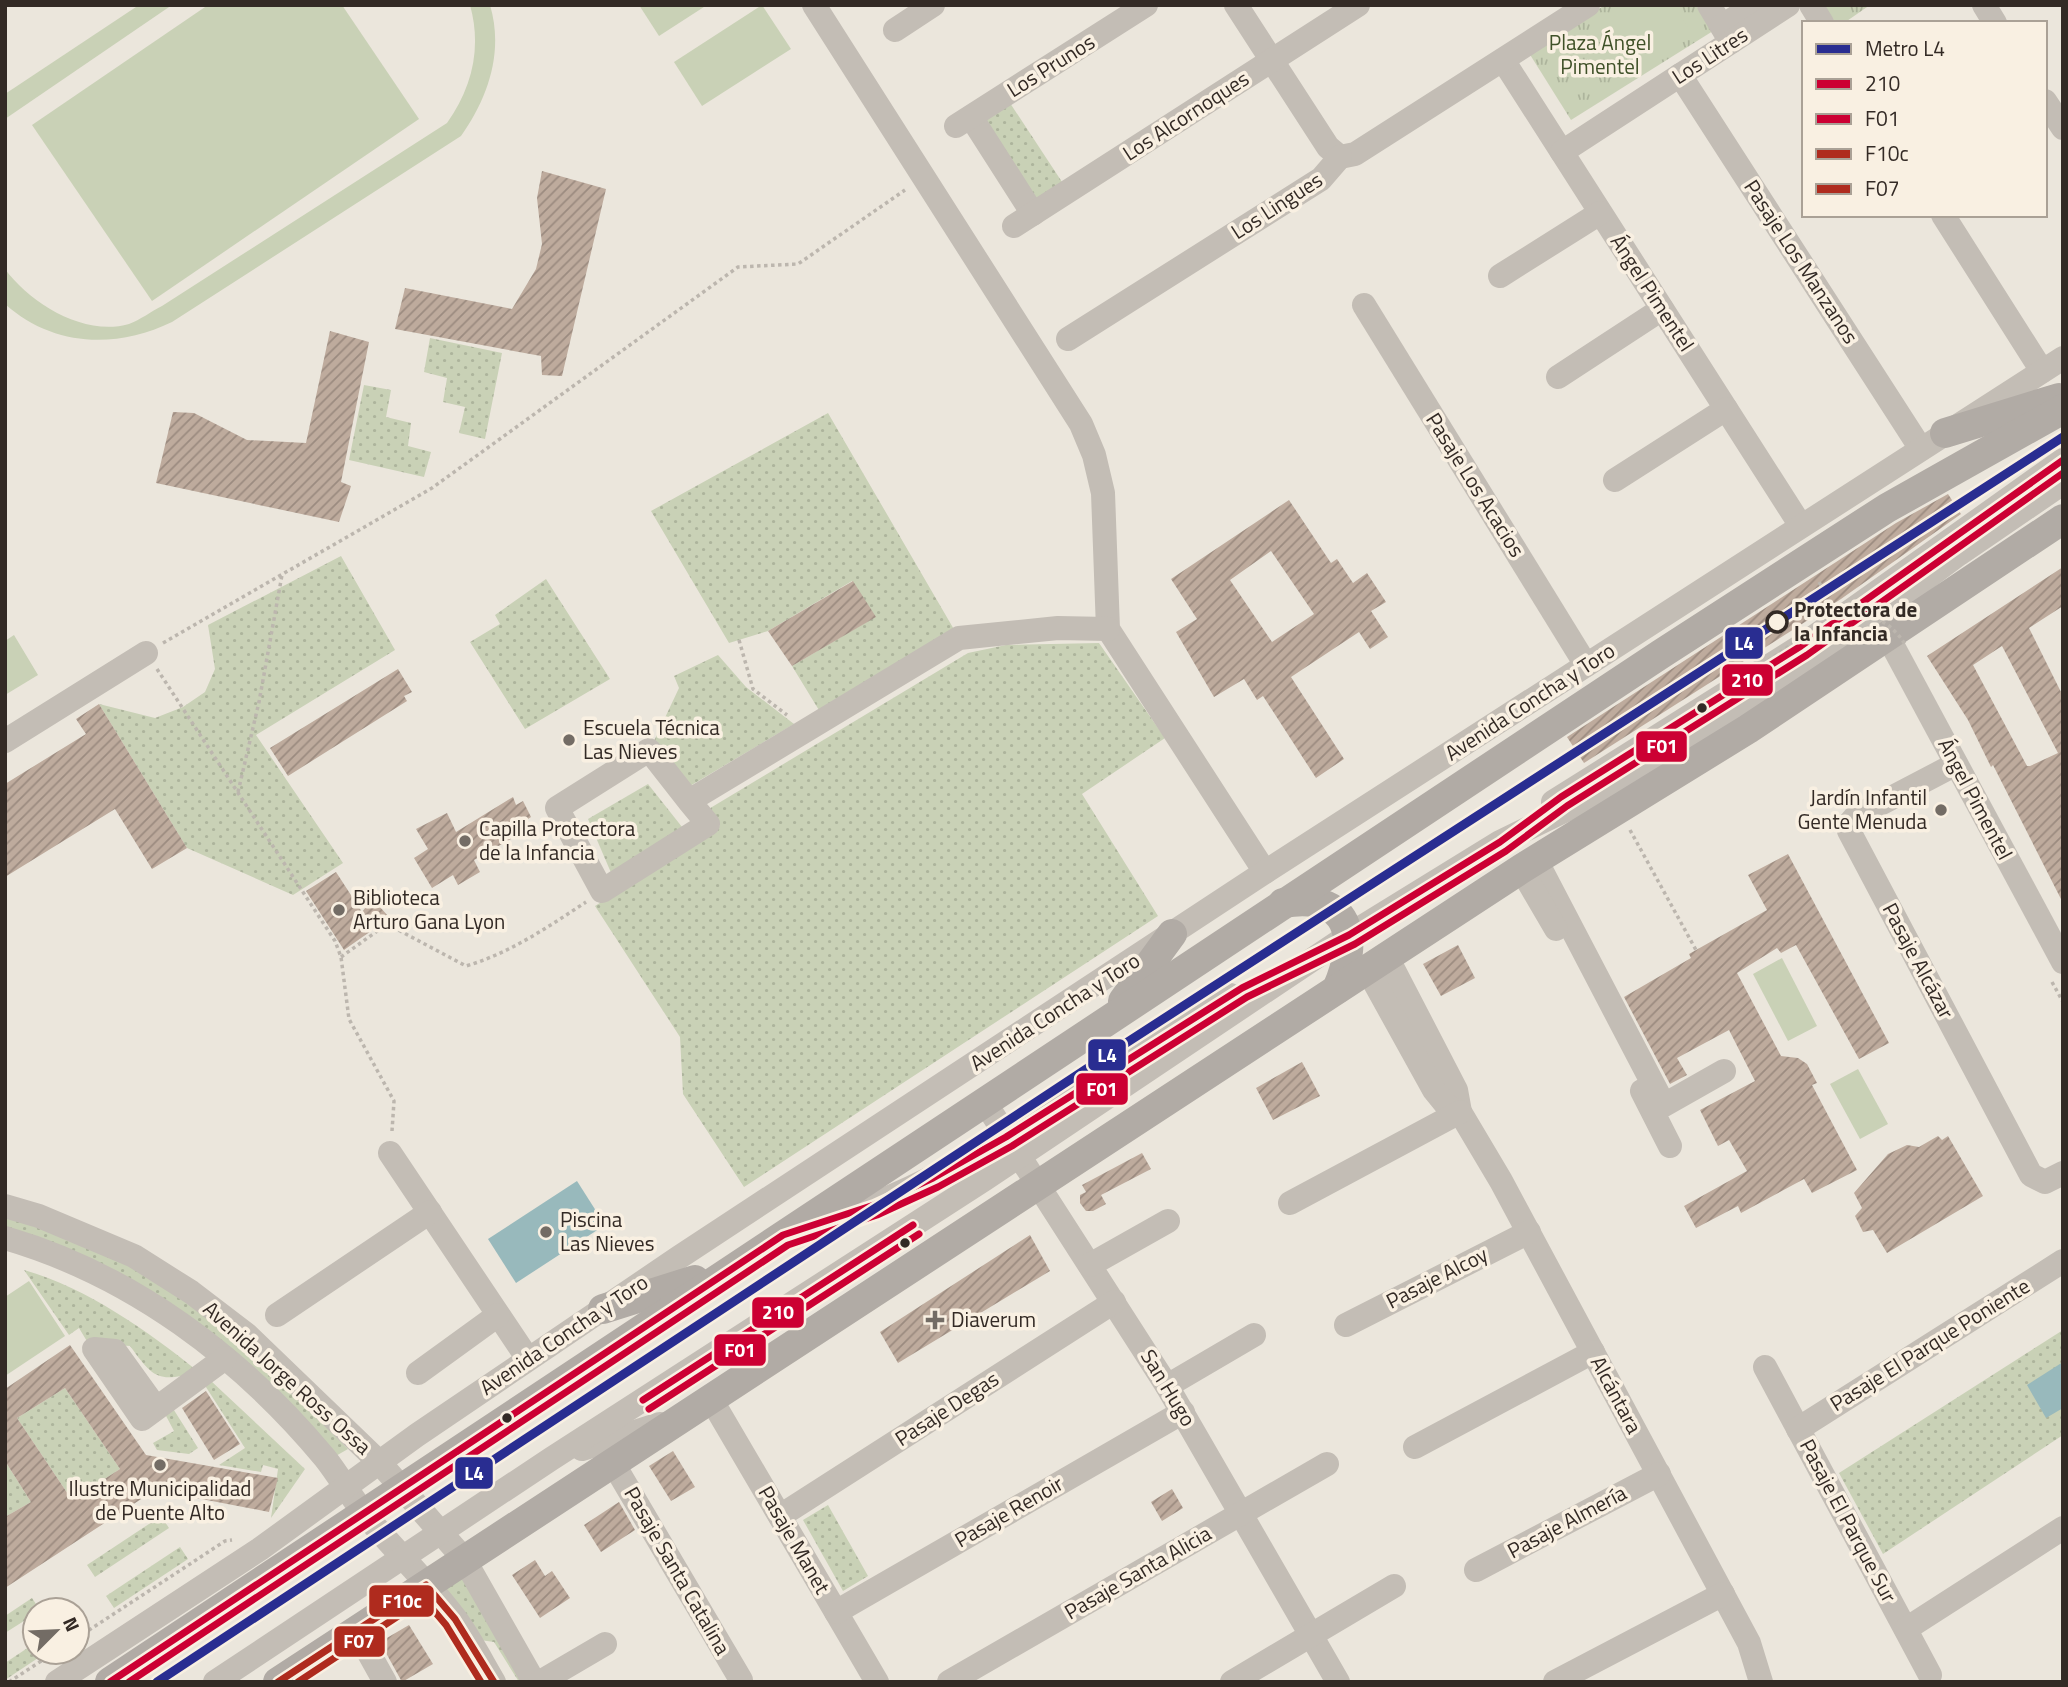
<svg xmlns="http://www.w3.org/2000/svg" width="2068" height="1687" font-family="'Titillium Web',sans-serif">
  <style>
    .grass { fill: url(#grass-dots) }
    .park { fill: url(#park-tufts) }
    .pitch { fill: #c9d1b6 }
    .water { fill: #98b9bc }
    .building { fill: url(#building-hatch); fill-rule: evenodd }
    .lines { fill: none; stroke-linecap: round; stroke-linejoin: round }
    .path { stroke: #bcb6ae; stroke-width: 3.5; stroke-dasharray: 3.5 3.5; stroke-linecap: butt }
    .minor { stroke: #c3bdb5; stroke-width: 24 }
    .major { stroke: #b1aba5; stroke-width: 30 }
    .path-bridge { stroke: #bcb6ae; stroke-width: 3.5; stroke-dasharray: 3.5 3.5; stroke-linecap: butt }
    .bus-1-casing { stroke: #f9f0e2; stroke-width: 12 }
    .bus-2-casing { stroke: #f9f0e2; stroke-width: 12 }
    .bus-3-casing { stroke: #f9f0e2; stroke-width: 12 }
    .bus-4-casing { stroke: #f9f0e2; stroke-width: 12 }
    .bus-1 { stroke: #c03; stroke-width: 7 }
    .bus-2 { stroke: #c03; stroke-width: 7 }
    .bus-3 { stroke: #af2b1e; stroke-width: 7 }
    .bus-4 { stroke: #af2b1e; stroke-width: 7 }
    .metro-1-casing { stroke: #f9f0e2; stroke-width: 14 }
    .metro-1 { stroke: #292d91; stroke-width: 9 }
    .stop-dot { fill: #f9f0e2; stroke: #332a25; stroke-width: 3.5 }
    .bus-dot { fill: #332a25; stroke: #f9f0e2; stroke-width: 2.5 }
    .poi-dot { fill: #736c65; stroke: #f9f0e2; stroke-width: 2.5 }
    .labels { text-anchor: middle; stroke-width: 7; stroke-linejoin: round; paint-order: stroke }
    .park-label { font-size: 21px; fill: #3f5128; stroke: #f9f0e2 }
    .street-label { font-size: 21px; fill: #332a25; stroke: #f9f0e2 }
    .stop-label { font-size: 21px; font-weight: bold; fill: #332a25; stroke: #f9f0e2; text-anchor: start }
    .poi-label { font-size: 21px; fill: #332a25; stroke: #f9f0e2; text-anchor: start }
    .line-badge { stroke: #f9f0e2; stroke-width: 2.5 }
    .badge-label { font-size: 19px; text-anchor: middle; font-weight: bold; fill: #fff }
  </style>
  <defs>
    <pattern id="grass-dots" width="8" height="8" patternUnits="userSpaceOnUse" patternTransform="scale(1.75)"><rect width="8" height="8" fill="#c9d1b6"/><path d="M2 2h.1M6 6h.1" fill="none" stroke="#adb49c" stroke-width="1.8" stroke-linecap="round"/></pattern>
    <pattern id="park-tufts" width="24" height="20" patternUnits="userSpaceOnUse" patternTransform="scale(1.75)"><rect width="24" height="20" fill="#c9d1b6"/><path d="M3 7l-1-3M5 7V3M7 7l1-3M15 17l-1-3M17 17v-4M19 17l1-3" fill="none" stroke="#adb49c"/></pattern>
    <pattern id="building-hatch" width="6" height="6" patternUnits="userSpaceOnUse" patternTransform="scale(1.75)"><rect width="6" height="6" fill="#beab9d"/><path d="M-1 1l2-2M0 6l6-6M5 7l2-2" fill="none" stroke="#9b8b80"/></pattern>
  </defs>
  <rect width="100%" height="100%" fill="#ebe6dc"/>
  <!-- grass -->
  <g class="grass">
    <path d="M1010,103L1064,185L1038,202L984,119Z"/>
    <path d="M430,338L502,353L485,439L459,433L465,407L443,402L447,378L424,372Z"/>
    <path d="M364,385L391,390L386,417L411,423L408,446L431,452L424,477L349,460Z"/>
    <path d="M828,413L959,638L825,720L792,666L875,617L852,581L768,631L729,643L651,511Z"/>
    <path d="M341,556L395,650L256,735L343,863L293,895L187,848L99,704L155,718L183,707L205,692L215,669L208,625Z"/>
    <path d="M546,579L610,679L525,729L470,642L500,624L495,615Z"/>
    <path d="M1099,643L1165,738L1082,794L1158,916L744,1187L683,1094L680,1037L595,906L720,826L707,810L968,653L1006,645Z"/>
    <path d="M718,655L746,687L794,724L690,786L654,741L679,688L674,676Z"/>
    <path d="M648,784L686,832L612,875L588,819Z"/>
    <path d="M5,1216C40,1229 78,1240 111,1256C202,1300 277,1378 348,1449L334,1457L262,1382L5,1228Z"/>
    <path d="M24,1270C89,1289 146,1330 199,1372C158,1382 155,1380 130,1346L88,1343L79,1328L69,1335Z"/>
    <path d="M2063,1330V1435L1883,1554L1839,1473Z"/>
    <path d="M210,1380L305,1469L271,1518L278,1469L263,1465L261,1472L219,1465L245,1448L204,1384Z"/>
    <path d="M65,1388L120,1469L72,1500L17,1418Z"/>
    <path d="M172,1407L198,1448L189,1454L157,1450L153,1443L174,1431L165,1414Z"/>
    <path d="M5,1461L31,1502L5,1517Z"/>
    <path d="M828,1505L868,1576L843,1591L803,1520Z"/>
    <path d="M161,1516L169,1528L95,1577L87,1565Z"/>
    <path d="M180,1547L188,1559L114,1608L106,1596Z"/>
    <path d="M459,1573L524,1682H519L494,1642L480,1640L441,1585Z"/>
    <path d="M32,1598L40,1610H35V1614L5,1633V1616Z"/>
    <path d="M35,1643V1652H47L5,1680V1663Z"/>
  </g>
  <!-- park -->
  <g class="park">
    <path d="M1605,5H1696L1713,31L1571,120L1529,53Z"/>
    <path d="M1820,5H1870L1844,23H1831Z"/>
  </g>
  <!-- pitch -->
  <g class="pitch">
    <path d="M139,5H172L5,119V94Z"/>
    <path d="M208,5H342L419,119L152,301L32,125Z"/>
    <path d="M470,5H490C504,52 488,98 461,136L172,322C116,349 53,347 5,304V269C30,303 84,337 129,324C140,320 152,311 162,306L447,123C472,88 482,48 470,5Z"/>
    <path d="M639,5H707L659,36Z"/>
    <path d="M762,5L791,49L702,106L674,62Z"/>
    <path d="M1643,5H1673L1688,27L1622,71L1598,35Z"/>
    <path d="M14,635L38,675L5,695V641Z"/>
    <path d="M1782,958L1817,1026L1788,1041L1753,974Z"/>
    <path d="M1858,1069L1888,1124L1860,1139L1830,1084Z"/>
    <path d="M29,1281L65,1336L5,1376V1297Z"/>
  </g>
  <!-- water -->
  <g class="water">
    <path d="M577,1181L605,1225L516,1283L488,1239Z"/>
    <path d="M2063,1362V1408L2046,1418L2027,1385Z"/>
  </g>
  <!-- building -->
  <g class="building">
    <path d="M542,171L606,189L562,376L542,375L541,356L395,329L405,288L512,309L536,269L542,244L537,198Z"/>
    <path d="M330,331L369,342L341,482L351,486L339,522L156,483L173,412L194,413L247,440L306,443Z"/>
    <path d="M1948,494L1961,514L1841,599L1584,763L1567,737L1896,523Z"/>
    <path d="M1289,500L1331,563L1337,559L1353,583L1367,573L1386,602L1371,611L1388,637L1370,649L1359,632L1291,677L1344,759L1316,778L1263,696L1257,700L1244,679L1214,697L1176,632L1197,619L1171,579ZM1271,551L1314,614L1272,642L1230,580Z"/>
    <path d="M2063,567V606L2029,628L2063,696V903L1993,765L1991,767L1968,720L1927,656ZM2002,646L2058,753L2030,766H2027L1973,665Z"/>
    <path d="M853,581L876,617L792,666L768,631Z"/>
    <path d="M398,669L412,692L404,696L407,701L288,776L270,748Z"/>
    <path d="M99,704L187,848L152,869L115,809L5,877V784L86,734L76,719Z"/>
    <path d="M513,797L516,805L523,801L531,817L525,821L529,827L527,830L474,860L480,872L458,885L453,875L432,888L414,858L428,849L416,829L447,813L456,832Z"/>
    <path d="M1788,854L1889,1043L1859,1059L1796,945L1781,953L1777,948L1737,973L1781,1056L1798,1058L1807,1064L1817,1083L1812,1085L1857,1170L1812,1193L1804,1179L1741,1213L1738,1206L1696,1228L1684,1206L1747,1171L1729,1140L1718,1146L1700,1110L1755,1081L1729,1030L1677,1058L1687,1075L1670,1084L1624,997L1691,958L1689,954L1767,910L1748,875Z"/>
    <path d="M336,872L362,912L369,903L379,906L389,917L372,926L371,931L344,950L306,891Z"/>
    <path d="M1458,945L1475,978L1441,996L1423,964Z"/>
    <path d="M1302,1062L1320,1096L1273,1120L1256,1088Z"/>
    <path d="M1938,1136L1942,1140L1948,1136L1983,1196L1887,1253L1873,1230L1863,1232L1855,1216L1862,1208L1854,1193L1888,1154L1907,1145L1919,1147Z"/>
    <path d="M1142,1153L1151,1169L1101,1195L1106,1204L1093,1211H1086L1080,1203V1195L1086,1192L1082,1185Z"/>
    <path d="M1030,1235L1050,1271L898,1363L880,1332Z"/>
    <path d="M70,1345L146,1455L278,1478L269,1512L155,1490L5,1588V1517L31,1502L5,1461V1389ZM65,1388L120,1469L72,1500L17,1418Z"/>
    <path d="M206,1391L240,1444L214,1460L182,1408Z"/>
    <path d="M673,1451L695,1487L671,1501L649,1466Z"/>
    <path d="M1172,1489L1183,1508L1162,1521L1151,1502Z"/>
    <path d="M619,1502L635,1530L601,1552L584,1525Z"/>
    <path d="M535,1560L545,1576L552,1571L570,1598L540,1618L512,1575Z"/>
    <path d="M409,1625L433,1664L402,1682L380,1642Z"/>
  </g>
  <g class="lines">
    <!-- path -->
    <g class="path">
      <path d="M1819,582L1829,600"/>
      <path d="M739,640L753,689L787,715"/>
      <path d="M163,643L432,488L738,267L798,264L905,190"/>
      <path d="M157,669L335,941L341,957L349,1019L394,1101L392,1131"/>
      <path d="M238,792L259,702L282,575"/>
      <path d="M1630,830L1696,950"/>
      <path d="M341,957L387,924L466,966C510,953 548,927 586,902"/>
      <path d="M2052,982L2063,1002"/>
      <path d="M77,1638L225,1541L232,1540"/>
      <path d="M9,1682L55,1652"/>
    </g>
    <!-- minor -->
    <g class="minor">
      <path d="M814,5L1081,424L1094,455L1103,493L1108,629L1265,872"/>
      <path d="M1236,5L1328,147L1340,157"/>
      <path d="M1709,5L1731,42"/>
      <path d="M1811,5L1822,23"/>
      <path d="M1984,5L1995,23"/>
      <path d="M1722,26L1755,5"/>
      <path d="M895,30L933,5"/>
      <path d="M1503,60L1801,526"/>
      <path d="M1680,75L1921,449"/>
      <path d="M2045,101L2063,128"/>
      <path d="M971,117L1033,214"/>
      <path d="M956,126L1146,5"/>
      <path d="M1562,152L1788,5"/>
      <path d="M1340,157L1355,154L1588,5"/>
      <path d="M1943,215L2042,371"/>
      <path d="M1014,226L1358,5"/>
      <path d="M1500,276L1600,213"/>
      <path d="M1364,305L1586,665"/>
      <path d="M1068,339L1321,179L1340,157"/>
      <path d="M1558,377L1662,309"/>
      <path d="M1615,480L1726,409"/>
      <path d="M1888,637L2063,962"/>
      <path d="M5,741L146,653"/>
      <path d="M1956,764L1855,817L1849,824V831L2031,1175L2045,1182L2063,1173"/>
      <path d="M689,801L649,750L557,808L602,891L708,824L689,801L959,638L1058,628L1108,629"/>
      <path d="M1553,802L1801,646L2063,460"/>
      <path d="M1536,860L1664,1105L1724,1071"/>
      <path d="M1521,869L1556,929"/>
      <path d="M1387,957L1456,1090L1460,1112L1501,1181L1749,1643L1761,1682"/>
      <path d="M1367,969L1434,1090L1447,1106L1460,1112"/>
      <path d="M1642,1091L1670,1146"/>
      <path d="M984,1101L1167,1386L1338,1682"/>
      <path d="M390,1153L528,1359"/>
      <path d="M1290,1203L1460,1112"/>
      <path d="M5,1206L39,1216L134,1256L191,1292L246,1334L379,1462L464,1559L534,1682"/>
      <path d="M806,1228C962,1182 1093,1079 1230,995"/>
      <path d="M5,1238C132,1275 241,1357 325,1458C340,1477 352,1499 368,1518C396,1552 429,1583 455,1618C470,1638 481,1660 494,1682"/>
      <path d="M1090,1265L1168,1221"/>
      <path d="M277,1315L430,1212"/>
      <path d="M1346,1325L1529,1232"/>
      <path d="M1765,1367L1930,1675"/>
      <path d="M418,1373L498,1315"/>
      <path d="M1167,1386L1254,1335"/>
      <path d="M711,1399L877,1682"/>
      <path d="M156,1408L115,1351L94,1349L142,1419L225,1358"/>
      <path d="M1798,1429L2063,1261"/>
      <path d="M1415,1447L1593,1352"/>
      <path d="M582,1449L660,1424"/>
      <path d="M613,1463L741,1680"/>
      <path d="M780,1516L1114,1302"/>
      <path d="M1476,1570L1659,1474"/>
      <path d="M836,1612L1183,1412"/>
      <path d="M1906,1629L2063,1528"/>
      <path d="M356,1630L385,1682"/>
      <path d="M57,1682L260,1549L417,1435L678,1258L1265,872L2063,358"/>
      <path d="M215,1682L551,1459L985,1179L1349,935L1500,842L1638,775L1774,692L1959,554L2063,483"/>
      <path d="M540,1682L605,1644"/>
      <path d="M949,1682L1327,1464"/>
      <path d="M1232,1682L1394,1586"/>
      <path d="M1555,1682L1723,1594"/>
    </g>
    <!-- major -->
    <g class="major">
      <path d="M1945,433L2059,398"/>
      <path d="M1283,903C1350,892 1360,937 1337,989"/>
      <path d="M1123,1001L1172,934"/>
      <path d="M603,1309L695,1280"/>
      <path d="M110,1682L1661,654L1887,508L2063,409"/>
      <path d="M278,1682L1521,869L1748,729L2063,519"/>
    </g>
    <!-- path-bridge -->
    <path class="path-bridge" d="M1745,657L1753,671C1796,643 1866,579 1906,646"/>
    <!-- bus-1 casing -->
    <g class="bus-1-casing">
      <g id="bus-1">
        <path d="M643,1400L913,1225"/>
        <path d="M110,1682L783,1235L874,1205L933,1178L1006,1137L1242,988L1349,935L1500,842L1561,797L1801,646L2063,460"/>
      </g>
    </g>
    <!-- bus-2 casing -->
    <g class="bus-2-casing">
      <g id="bus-2">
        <path d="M649,1409L919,1234"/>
        <path d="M129,1682L788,1245L877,1215L938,1187L1012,1146L1247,997L1355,944L1506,851L1567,806L1807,655L2063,473"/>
      </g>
    </g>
    <!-- bus-3 casing -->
    <g class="bus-3-casing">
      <path id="bus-3" d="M278,1682L426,1585L455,1619L494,1682"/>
    </g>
    <!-- bus-4 casing -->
    <g class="bus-4-casing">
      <path id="bus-4" d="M298,1682L424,1599L446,1625L481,1682"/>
    </g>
    <!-- bus-1 -->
    <use href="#bus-1" class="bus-1"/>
    <!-- bus-2 -->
    <use href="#bus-2" class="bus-2"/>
    <!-- bus-3 -->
    <use href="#bus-3" class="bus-3"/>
    <!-- bus-4 -->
    <use href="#bus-4" class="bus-4"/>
    <!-- metro-1 casing -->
    <g class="metro-1-casing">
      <path id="metro-1" d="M157,1682L1106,1056L2063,437"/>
    </g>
    <!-- metro-1 -->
    <use href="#metro-1" class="metro-1"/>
  </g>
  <!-- markers -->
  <circle class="stop-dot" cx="1777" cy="622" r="10"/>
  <g class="bus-dot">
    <circle cx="1702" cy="708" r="6"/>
    <circle cx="905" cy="1243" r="6"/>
    <circle cx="507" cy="1418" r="6"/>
  </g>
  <g class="poi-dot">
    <circle cx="569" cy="740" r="7"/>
    <circle cx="1941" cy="810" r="7"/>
    <circle cx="465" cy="841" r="7"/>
    <circle cx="339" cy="910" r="7"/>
    <circle cx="546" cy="1232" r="7"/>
    <path d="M931.5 1309.5h7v7h7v7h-7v7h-7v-7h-7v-7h7z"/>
    <circle cx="160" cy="1465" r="7"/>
  </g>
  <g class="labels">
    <!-- park labels -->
    <g class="park-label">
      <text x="1600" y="50">Plaza Ángel<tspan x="1600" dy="24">Pimentel</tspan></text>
    </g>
    <!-- street labels -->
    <g class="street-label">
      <text transform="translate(1710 56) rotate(-33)" y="7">Los Litres</text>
      <text transform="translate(1051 66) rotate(-32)" y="7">Los Prunos</text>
      <text transform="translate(1186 116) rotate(-33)" y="7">Los Alcornoques</text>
      <text transform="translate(1277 206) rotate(-33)" y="7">Los Lingues</text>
      <text transform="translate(1801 262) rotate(57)" y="7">Pasaje Los Manzanos</text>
      <text transform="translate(1652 293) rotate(57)" y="7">Ángel Pimentel</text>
      <text transform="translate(1475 485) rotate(58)" y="7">Pasaje Los Acacios</text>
      <text transform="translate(1530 702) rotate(-33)" y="7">Avenida Concha y Toro</text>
      <text transform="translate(1975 799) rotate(62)" y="7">Ángel Pimentel</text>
      <text transform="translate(1918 961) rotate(62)" y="7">Pasaje Alcázar</text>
      <text transform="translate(1055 1012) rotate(-33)" y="7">Avenida Concha y Toro</text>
      <text transform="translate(1437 1278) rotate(-27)" y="7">Pasaje Alcoy</text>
      <text transform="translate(564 1335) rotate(-34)" y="7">Avenida Concha y Toro</text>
      <text transform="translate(1930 1345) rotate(-32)" y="7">Pasaje El Parque Poniente</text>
      <text transform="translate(287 1378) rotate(42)" y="7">Avenida Jorge Ross Ossa</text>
      <text transform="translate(1168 1388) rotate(59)" y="7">San Hugo</text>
      <text transform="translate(1616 1395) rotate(62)" y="7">Alcántara</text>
      <text transform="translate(947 1409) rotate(-33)" y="7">Pasaje Degas</text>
      <text transform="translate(1009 1512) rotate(-30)" y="7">Pasaje Renoir</text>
      <text transform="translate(1848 1521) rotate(62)" y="7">Pasaje El Parque Sur</text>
      <text transform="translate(1567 1522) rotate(-28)" y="7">Pasaje Almería</text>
      <text transform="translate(794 1540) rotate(60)" y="7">Pasaje Manet</text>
      <text transform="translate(677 1571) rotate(60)" y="7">Pasaje Santa Catalina</text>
      <text transform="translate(1138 1573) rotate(-30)" y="7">Pasaje Santa Alicia</text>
    </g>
    <!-- stop labels -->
    <g class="stop-label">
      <text x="1794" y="617">Protectora de<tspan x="1794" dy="24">la Infancia</tspan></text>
    </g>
    <!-- poi labels -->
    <g class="poi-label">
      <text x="583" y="735">Escuela Técnica<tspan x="583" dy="24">Las Nieves</tspan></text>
      <text x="1927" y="805" text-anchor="end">Jardín Infantil<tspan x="1927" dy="24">Gente Menuda</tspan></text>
      <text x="479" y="836">Capilla Protectora<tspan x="479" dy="24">de la Infancia</tspan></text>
      <text x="353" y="905">Biblioteca<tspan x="353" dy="24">Arturo Gana Lyon</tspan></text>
      <text x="560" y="1227">Piscina<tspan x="560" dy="24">Las Nieves</tspan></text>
      <text x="951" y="1327">Diaverum</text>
      <text x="160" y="1496" text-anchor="middle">Ilustre Municipalidad<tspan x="160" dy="24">de Puente Alto</tspan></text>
    </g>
  </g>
  <g class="line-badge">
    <rect x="1724" y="626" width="40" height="34" rx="7" fill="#292d91"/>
    <rect x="1721" y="663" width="53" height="34" rx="7" fill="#c03"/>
    <rect x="1635" y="730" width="53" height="33" rx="7" fill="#c03"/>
    <rect x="1087" y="1038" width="40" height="34" rx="7" fill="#292d91"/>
    <rect x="1075" y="1072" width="54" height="34" rx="7" fill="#c03"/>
    <rect x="751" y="1296" width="54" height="33" rx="7" fill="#c03"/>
    <rect x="713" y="1333" width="54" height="34" rx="7" fill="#c03"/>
    <rect x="454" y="1456" width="40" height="34" rx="7" fill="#292d91"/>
    <rect x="368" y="1584" width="67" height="34" rx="7" fill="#af2b1e"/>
    <rect x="333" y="1625" width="53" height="33" rx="7" fill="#af2b1e"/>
  </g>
  <g class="badge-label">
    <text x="1744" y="650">L4</text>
    <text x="1747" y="687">210</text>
    <text x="1662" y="753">F01</text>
    <text x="1107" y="1062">L4</text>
    <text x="1102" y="1096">F01</text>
    <text x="778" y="1319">210</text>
    <text x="740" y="1357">F01</text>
    <text x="474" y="1480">L4</text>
    <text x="402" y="1608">F10c</text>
    <text x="359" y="1648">F07</text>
  </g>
  <!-- border -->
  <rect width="2068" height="1687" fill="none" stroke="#332a25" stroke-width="14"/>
  <!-- legend -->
  <rect x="1802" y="21" width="245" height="196" fill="#f9f0e2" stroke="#aaa196" stroke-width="2"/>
  <rect x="1816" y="44" width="35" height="10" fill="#292d91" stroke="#aaa196" stroke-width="2"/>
  <text x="1865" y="56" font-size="21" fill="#332a25">Metro L4</text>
  <rect x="1816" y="79" width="35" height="10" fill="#cc0033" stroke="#aaa196" stroke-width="2"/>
  <text x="1865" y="91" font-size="21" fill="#332a25">210</text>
  <rect x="1816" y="114" width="35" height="10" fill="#cc0033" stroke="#aaa196" stroke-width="2"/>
  <text x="1865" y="126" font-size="21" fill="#332a25">F01</text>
  <rect x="1816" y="149" width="35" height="10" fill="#af2b1e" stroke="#aaa196" stroke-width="2"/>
  <text x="1865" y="161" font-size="21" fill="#332a25">F10c</text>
  <rect x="1816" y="184" width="35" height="10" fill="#af2b1e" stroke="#aaa196" stroke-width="2"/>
  <text x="1865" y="196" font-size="21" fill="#332a25">F07</text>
  <!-- north arrow -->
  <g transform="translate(56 1631) rotate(66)"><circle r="33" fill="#f9f0e2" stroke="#aaa196" stroke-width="2"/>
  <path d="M0-5L12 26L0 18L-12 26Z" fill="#736c65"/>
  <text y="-10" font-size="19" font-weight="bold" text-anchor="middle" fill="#332a25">N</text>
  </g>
</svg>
